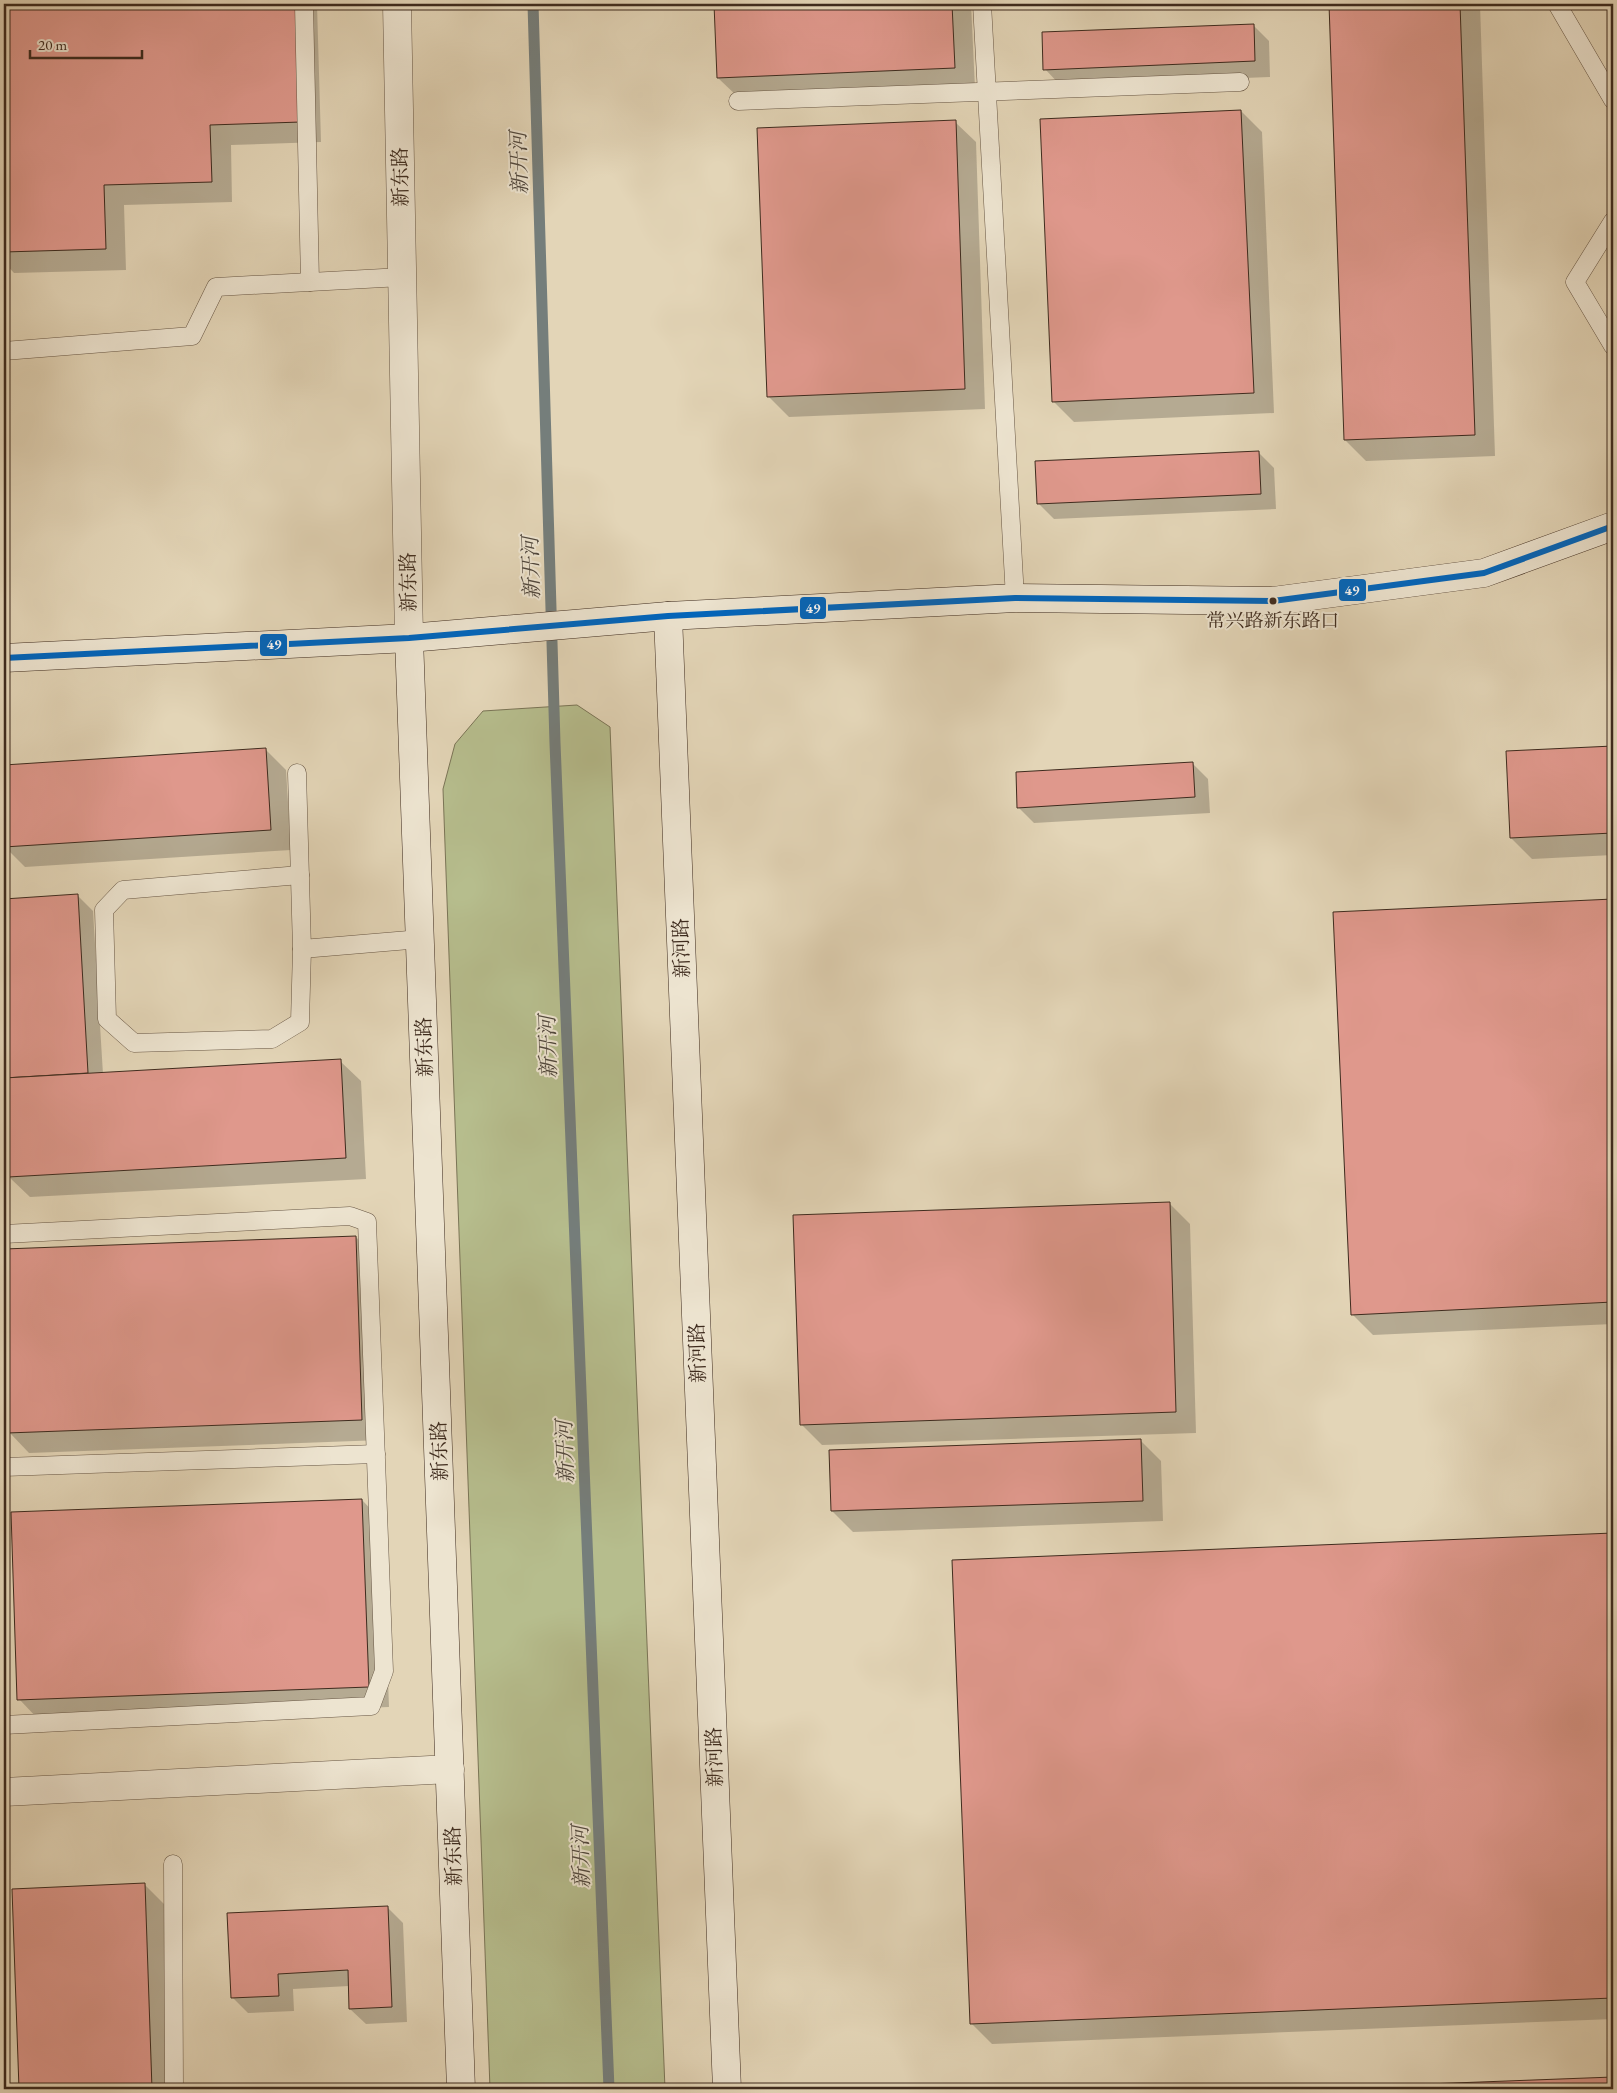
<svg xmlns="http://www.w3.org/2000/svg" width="1617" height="2093" font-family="'EB Garamond','Noto Serif SC',serif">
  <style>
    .green { fill: #b6bd8d; stroke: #7a7456 }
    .shadow { fill: #0003 }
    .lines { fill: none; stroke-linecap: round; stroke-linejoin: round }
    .stream { stroke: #757e7b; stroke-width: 11 }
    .building { fill: #df988c; stroke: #3e2b1e }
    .lane-casing { stroke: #675644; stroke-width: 19 }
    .street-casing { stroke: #675644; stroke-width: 29 }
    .secondary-casing { stroke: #3e2b1e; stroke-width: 29 }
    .lane { stroke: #ede4d0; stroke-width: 18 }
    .street { stroke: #ede4d0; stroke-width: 28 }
    .secondary { stroke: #ede4d0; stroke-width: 28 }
    .bus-1-casing { stroke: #ede4d0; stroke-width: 10 }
    .bus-1 { stroke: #0065bd; stroke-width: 6 }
    .bus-dot { fill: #3e2b1e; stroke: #ede4d0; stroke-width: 2 }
    .labels { text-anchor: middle; stroke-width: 4; stroke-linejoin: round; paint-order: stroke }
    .bus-label { font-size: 19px; fill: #3e2b1e; stroke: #ede4d0 }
    .street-label { font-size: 20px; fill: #3e2b1e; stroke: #ede4d0 }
    .water-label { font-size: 21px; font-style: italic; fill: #50473d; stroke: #ede4d0 }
    .line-badge { stroke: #ede4d0; stroke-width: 2 }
    .badge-label { font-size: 14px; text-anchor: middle; font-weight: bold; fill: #fff }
  </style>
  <rect width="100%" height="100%" fill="#e3d5b7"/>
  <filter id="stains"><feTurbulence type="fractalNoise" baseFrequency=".004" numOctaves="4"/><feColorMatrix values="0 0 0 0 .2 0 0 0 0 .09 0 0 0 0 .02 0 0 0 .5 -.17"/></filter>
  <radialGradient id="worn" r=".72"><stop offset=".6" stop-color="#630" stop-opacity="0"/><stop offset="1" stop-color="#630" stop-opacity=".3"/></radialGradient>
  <!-- green -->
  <path class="green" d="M577,705L610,727L665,2089H490L443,789L455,744L483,711Z"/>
  <!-- shadow -->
  <g class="shadow">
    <path d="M4,4H317L321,142L231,145L232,202L124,205L126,270L14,273L4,262Z"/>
    <path d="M715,4H971L975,88L739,98L718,78Z"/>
    <path d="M1330,4H1480L1495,456L1366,461L1345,440Z"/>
    <path d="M1253,25L1269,41L1270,77L1060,85L1045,69Z"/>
    <path d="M1241,111L1262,132L1274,413L1074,422L1054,402Z"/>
    <path d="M955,122L976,142L985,409L789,417L768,396Z"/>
    <path d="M1258,452L1274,468L1276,509L1054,519L1038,503Z"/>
    <path d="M1613,747V855L1532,859L1511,838L1507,752Z"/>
    <path d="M265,749L286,770L291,850L25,867L4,846V766Z"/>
    <path d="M1192,763L1208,779L1210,813L1034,823L1018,807Z"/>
    <path d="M77,895L93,911L103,1074L340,1061L361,1081L366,1179L30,1197L9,1177L4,1074V900Z"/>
    <path d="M1613,900V1324L1373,1335L1352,1314L1334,913Z"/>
    <path d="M1170,1204L1190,1224L1196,1433L822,1445L801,1424Z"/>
    <path d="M356,1237L376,1258L382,1440L29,1453L9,1432L4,1250Z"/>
    <path d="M1141,1441L1161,1461L1163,1521L853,1532L832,1511Z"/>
    <path d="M362,1500L382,1521L389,1707L39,1720L19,1699Z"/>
    <path d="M1613,1535V2019L992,2044L971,2023L953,1561Z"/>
    <path d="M144,1884L165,1905L172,2089H21L13,1890Z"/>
    <path d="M387,1907L403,1923L407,2022L366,2024L350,2009L349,1986L293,1989L294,2011L248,2013L232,1997Z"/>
    <path d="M1613,2078V2089H1326Z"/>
  </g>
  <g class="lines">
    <!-- stream -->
    <path class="stream" d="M533,4L555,743L609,2089"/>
  </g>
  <!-- building -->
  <g class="building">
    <path d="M4,4H298L301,122L210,125L212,182L104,185L106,249L4,252Z"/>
    <path d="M714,4H952L955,68L717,78Z"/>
    <path d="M1329,4H1460L1475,435L1344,440Z"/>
    <path d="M1254,24L1255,61L1043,70L1042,32Z"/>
    <path d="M1241,110L1254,393L1052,402L1040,119Z"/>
    <path d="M956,120L965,389L767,397L757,128Z"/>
    <path d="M1259,451L1261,494L1037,504L1035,461Z"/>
    <path d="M1613,746V833L1510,838L1506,751Z"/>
    <path d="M266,748L271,830L4,847V765Z"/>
    <path d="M1193,762L1195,797L1017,808L1016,772Z"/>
    <path d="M78,894L88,1073L4,1078V899Z"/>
    <path d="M1613,899V1302L1351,1315L1333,912Z"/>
    <path d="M341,1059L346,1158L8,1177L4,1078Z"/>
    <path d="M1170,1202L1176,1412L800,1425L793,1215Z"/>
    <path d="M356,1236L362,1420L7,1433L4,1249Z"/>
    <path d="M1141,1439L1143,1501L831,1511L829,1450Z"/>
    <path d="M362,1499L369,1687L17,1700L11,1512Z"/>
    <path d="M1613,1533V1998L970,2024L952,1560Z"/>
    <path d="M145,1883L152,2089H19L12,1889Z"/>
    <path d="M388,1906L392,2007L349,2009L348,1970L278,1974L279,1996L231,1998L227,1913Z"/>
    <path d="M1613,2077V2089H1295Z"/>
  </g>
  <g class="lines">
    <!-- lane casing -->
    <g class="lane-casing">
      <g id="lane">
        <path d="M304,4L310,282"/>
        <path d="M982,4L1015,598"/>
        <path d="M1557,4L1613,100"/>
        <path d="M738,101L1240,82"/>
        <path d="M1613,221L1575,282L1613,346"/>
        <path d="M4,351L192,336L216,287L402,277"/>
        <path d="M297,773L302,949L421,939"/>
        <path d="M300,875L123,890L104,910L107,1019L134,1043L272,1039L300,1022L302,949"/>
        <path d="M4,1234L350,1216L367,1222L384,1671L371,1706L4,1725"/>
        <path d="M4,1467L376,1454"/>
        <path d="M173,1864L174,2089"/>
      </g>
    </g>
    <!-- street casing -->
    <g class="street-casing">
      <g id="street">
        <path d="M397,4L409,638"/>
        <path d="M4,1792L450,1769"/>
      </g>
    </g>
    <!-- secondary casing -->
    <g class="secondary-casing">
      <g id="secondary">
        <path d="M668,616L727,2089"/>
        <path d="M409,638L461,2089"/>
        <path d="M4,658L409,638L668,616L1015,598L1273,601L1484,573L1613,526"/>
      </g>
    </g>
    <!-- lane -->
    <use href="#lane" class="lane"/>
    <!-- street -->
    <use href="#street" class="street"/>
    <!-- secondary -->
    <use href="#secondary" class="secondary"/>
    <!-- bus-1 casing -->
    <g class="bus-1-casing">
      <path id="bus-1" d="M4,658L409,638L668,616L1015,598L1273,601L1484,573L1613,526"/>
    </g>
    <!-- bus-1 -->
    <use href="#bus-1" class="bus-1"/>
  </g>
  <!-- markers -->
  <circle class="bus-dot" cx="1273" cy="601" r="4.5"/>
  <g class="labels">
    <!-- bus labels -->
    <g class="bus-label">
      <text x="1273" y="627">常兴路新东路口</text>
    </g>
    <!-- street labels -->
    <g class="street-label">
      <text transform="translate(400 177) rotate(-91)" y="7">新东路</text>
      <text transform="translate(408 582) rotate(-91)" y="7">新东路</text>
      <text transform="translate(681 948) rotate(-92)" y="7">新河路</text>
      <text transform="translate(424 1047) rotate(-92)" y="7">新东路</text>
      <text transform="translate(697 1353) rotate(-92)" y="7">新河路</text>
      <text transform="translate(439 1451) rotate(-92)" y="7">新东路</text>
      <text transform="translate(714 1757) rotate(-92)" y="7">新河路</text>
      <text transform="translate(453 1856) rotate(-92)" y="7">新东路</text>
    </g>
    <!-- water labels -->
    <g class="water-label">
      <text transform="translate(519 163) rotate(-92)" y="7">新开河</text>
      <text transform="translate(531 568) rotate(-92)" y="7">新开河</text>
      <text transform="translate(548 1047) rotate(-92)" y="7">新开河</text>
      <text transform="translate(565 1452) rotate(-92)" y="7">新开河</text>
      <text transform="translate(581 1857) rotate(-92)" y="7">新开河</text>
    </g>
  </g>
  <g class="line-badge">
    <rect x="1338" y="578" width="29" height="24" rx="5" fill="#0065bd"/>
    <rect x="799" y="596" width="28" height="24" rx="5" fill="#0065bd"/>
    <rect x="259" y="633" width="29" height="24" rx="5" fill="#0065bd"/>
  </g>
  <g class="badge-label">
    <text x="1352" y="595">49</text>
    <text x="813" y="613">49</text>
    <text x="274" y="649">49</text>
  </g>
  <!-- margin -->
  <rect width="1617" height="2093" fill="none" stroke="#e3d5b7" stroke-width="20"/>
  <rect x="5" y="5" width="1607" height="2083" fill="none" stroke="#3e2b1e" stroke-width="2.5"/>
  <rect x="10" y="10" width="1597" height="2073" fill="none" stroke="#3e2b1e"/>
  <!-- scale -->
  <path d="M30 50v8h112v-8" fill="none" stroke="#3e2b1e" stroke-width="2.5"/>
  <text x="38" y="50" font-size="15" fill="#3e2b1e" stroke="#ede4d0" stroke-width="4" paint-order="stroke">20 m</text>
  <rect width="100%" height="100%" filter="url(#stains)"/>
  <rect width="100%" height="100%" fill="url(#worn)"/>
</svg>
